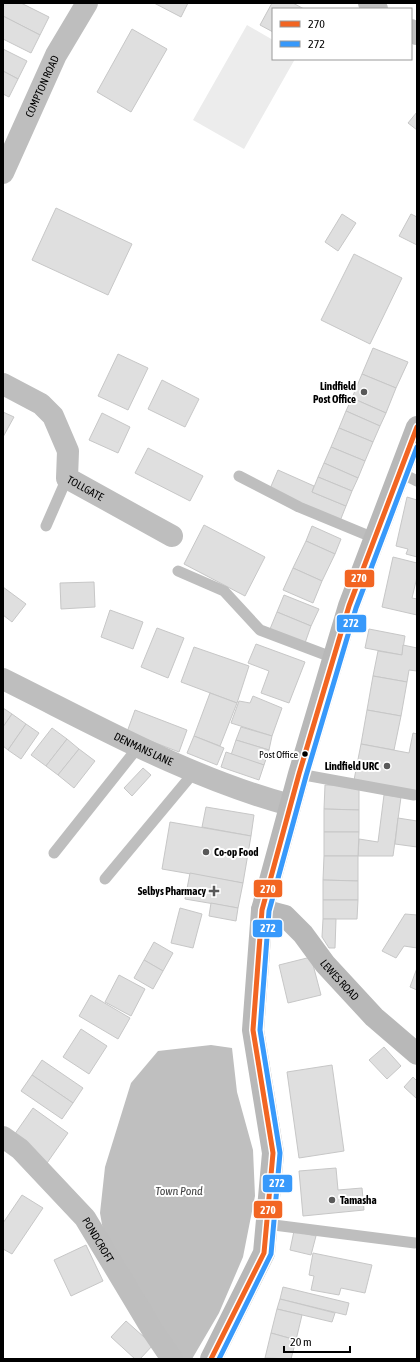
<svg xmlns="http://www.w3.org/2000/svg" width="420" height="1362" font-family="'Asap Condensed',sans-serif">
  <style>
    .green { fill: #ececec }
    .water { fill: #bfbfbf }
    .building { fill: #dfdfdf; stroke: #c7c7c7 }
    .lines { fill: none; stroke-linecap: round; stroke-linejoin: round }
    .service { stroke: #bebebe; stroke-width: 11 }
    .minor { stroke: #bebebe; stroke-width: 22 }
    .secondary { stroke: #b8b8b8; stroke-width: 22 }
    .bus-1-casing { stroke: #fff; stroke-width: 8 }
    .bus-2-casing { stroke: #fff; stroke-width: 8 }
    .bus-1 { stroke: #f26522; stroke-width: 5 }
    .bus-2 { stroke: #3799fb; stroke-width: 5 }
    .poi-dot { fill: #595959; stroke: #fff; stroke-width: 1.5 }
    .bus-dot { fill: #000; stroke: #fff; stroke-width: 1.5 }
    .labels { text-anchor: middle; stroke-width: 4; stroke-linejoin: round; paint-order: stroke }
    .bus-label { font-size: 10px; fill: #000; stroke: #fff; text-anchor: end }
    .street-label { font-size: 11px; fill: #000; stroke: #fff }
    .poi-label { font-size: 11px; font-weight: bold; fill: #000; stroke: #fff; text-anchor: end }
    .water-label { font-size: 12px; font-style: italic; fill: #444; stroke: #fff }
    .line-badge { stroke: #fff; stroke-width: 1.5 }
    .badge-label { font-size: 11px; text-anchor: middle; font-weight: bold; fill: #fff }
  </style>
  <rect width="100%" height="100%" fill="#fff"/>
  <!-- green -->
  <path class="green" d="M247,25L273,40V59H295L244,149L193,120Z"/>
  <!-- water -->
  <path class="water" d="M211,1045L232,1048L237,1092L253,1150L255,1196L243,1257L219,1313L192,1359H174L104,1236L100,1213L105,1167L131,1083L158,1051Z"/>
  <!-- building -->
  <g class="building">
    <path d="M3,3H21L49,17L40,35L3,16Z"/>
    <path d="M154,3H188L181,17Z"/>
    <path d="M272,3H293L304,9H273V32L260,25Z"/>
    <path d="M3,16L40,35L31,53L3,39Z"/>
    <path d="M132,29L167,49L131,112L97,92Z"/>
    <path d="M3,49L27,61L18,79L3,71Z"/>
    <path d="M3,71L18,79L9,97L3,94Z"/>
    <path d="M417,112V130L408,123Z"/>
    <path d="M56,208L132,244L108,295L32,260Z"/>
    <path d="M342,214L356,223L338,251L325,242Z"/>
    <path d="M411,214L417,217V245L399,236Z"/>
    <path d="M354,254L402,278L370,344L321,320Z"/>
    <path d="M373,348L408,362L396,388L362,374Z"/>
    <path d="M118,354L148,368L128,410L98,396Z"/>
    <path d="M362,374L396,388L386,413L352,398Z"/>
    <path d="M162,380L199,399L185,427L148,409Z"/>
    <path d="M352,398L386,413L380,426L346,411Z"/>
    <path d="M346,411L380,426L373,442L339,428Z"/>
    <path d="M3,412L14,417L3,437Z"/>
    <path d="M102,413L130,427L118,453L89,440Z"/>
    <path d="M339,428L373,442L365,461L331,447Z"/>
    <path d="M331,447L365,461L358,478L324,463Z"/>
    <path d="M148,448L203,476L190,501L135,473Z"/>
    <path d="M324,463L358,478L352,491L318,477Z"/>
    <path d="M278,470L314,486L312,492L346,506L340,521L269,491Z"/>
    <path d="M318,477L352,491L346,506L312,492Z"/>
    <path d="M407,497L417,500V557L406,554L408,549L396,546Z"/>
    <path d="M204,525L265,557L245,596L184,564Z"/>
    <path d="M312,526L341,539L335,554L306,541Z"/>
    <path d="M306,541L335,554L322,581L293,568Z"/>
    <path d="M393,557L417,563V577L412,598L417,599V615L382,607Z"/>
    <path d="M293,568L322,581L313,603L283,590Z"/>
    <path d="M94,582L95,607L61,609L60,583Z"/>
    <path d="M3,587L26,604L12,622L3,615Z"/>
    <path d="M284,595L319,609L311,626L277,612Z"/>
    <path d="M110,610L143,622L133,649L101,637Z"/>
    <path d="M277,612L311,626L305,643L270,629Z"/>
    <path d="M157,628L184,638L168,678L141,667Z"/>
    <path d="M369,629L405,636L402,655L365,648Z"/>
    <path d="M256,644L305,662L289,703L261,693L269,671L248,663Z"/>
    <path d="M403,645L417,648V671L409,670L407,682L373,676L378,651L402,655Z"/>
    <path d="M194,647L249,666L237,703L181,682Z"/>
    <path d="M373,676L407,682L401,716L367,710Z"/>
    <path d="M210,693L237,703L220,746L194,736Z"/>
    <path d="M253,696L282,708L272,736L231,723L239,701L250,703Z"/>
    <path d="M3,708L12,714L3,727Z"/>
    <path d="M135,710L187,730L179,752L127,732Z"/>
    <path d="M367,710L401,716L394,750L361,744Z"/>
    <path d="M12,714L26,724L8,750L3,746V727Z"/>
    <path d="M26,724L39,733L21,759L8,750Z"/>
    <path d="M241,727L272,736L269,750L236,740Z"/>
    <path d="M52,728L67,739L46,766L31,755Z"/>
    <path d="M413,733L417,734V792L354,780L361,744L409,753Z"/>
    <path d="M194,736L224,748L217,765L187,753Z"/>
    <path d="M67,739L79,749L58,775L46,766Z"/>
    <path d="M236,740L269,750L264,765L231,755Z"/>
    <path d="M79,749L95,761L74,788L58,775Z"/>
    <path d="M226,752L264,765L259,780L221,767Z"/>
    <path d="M143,768L151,775L132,796L124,788Z"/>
    <path d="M325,785H359V810L324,809Z"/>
    <path d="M384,795L401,797L393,856H358L359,839L378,842Z"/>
    <path d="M206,807L254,815L251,836L202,827Z"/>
    <path d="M324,809L359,810V832H324Z"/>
    <path d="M398,818L417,821V847L395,844Z"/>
    <path d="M170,822L251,836L243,883L162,869Z"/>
    <path d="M324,832H359L358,856H324Z"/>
    <path d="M324,856H358V881L323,880Z"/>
    <path d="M190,873L243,883L238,908L185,899Z"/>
    <path d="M323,880L358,881V900H323Z"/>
    <path d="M323,900H358L357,919H323Z"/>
    <path d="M211,903L238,908L236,921L209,916Z"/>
    <path d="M180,908L202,914L193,948L171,943Z"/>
    <path d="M405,914L417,915V948L404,946L396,958L382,951Z"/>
    <path d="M323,919H336L335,948H329L322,937Z"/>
    <path d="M154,942L173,953L163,971L144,960Z"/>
    <path d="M311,957L321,995L288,1003L279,965Z"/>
    <path d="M144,960L163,971L153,989L134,978Z"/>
    <path d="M417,968V990L410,987Z"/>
    <path d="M119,975L145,989L131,1016L105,1002Z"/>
    <path d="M91,995L130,1018L118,1039L79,1016Z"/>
    <path d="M81,1029L107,1046L89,1074L63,1057Z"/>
    <path d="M384,1047L401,1066L387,1079L369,1060Z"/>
    <path d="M42,1060L83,1088L73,1103L32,1075Z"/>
    <path d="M332,1065L344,1151L299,1158L287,1072Z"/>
    <path d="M32,1075L73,1103L62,1119L21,1091Z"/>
    <path d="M413,1077L417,1081V1099L404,1087Z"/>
    <path d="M33,1108L68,1133L47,1163L12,1138Z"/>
    <path d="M336,1168L338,1190L362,1188L364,1210L303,1216L299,1171Z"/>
    <path d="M22,1195L43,1208L12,1254L3,1249V1223Z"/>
    <path d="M294,1231L316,1236L311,1255L290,1250Z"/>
    <path d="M86,1245L103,1281L71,1296L54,1260Z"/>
    <path d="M313,1253L372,1265L365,1293L341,1288L339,1295L311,1290L314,1276L309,1275Z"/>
    <path d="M283,1287L349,1303L346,1315L280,1299Z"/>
    <path d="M280,1299L335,1313L332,1322L277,1309Z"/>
    <path d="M277,1309L302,1315L296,1340L271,1333Z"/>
    <path d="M126,1321L153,1345L140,1359H135L111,1337Z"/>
    <path d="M271,1333L296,1340L291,1359L265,1358Z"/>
  </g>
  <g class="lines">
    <!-- service -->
    <g class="service">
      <path d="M399,472L417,481"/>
      <path d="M239,476L299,507L374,538"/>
      <path d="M46,526L67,478"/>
      <path d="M178,571L224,591L260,630L334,658"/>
      <path d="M299,774L414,795"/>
      <path d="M54,853L139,746"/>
      <path d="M105,879L195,771"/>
      <path d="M266,1224L415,1243"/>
    </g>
    <!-- minor -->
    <g class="minor">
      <path d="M369,3L377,9"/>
      <path d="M411,30L417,34"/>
      <path id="s1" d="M3,173L56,55L87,3"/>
      <path id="s2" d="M3,384L41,404L53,416L68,451L67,478L172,536"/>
      <path id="s3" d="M3,679C96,725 189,778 290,805"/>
      <path id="s4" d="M3,1137L20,1149L85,1218L153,1331L172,1359"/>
    </g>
    <!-- secondary -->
    <g class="secondary">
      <path id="s5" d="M262,910L285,916L303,934L325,964L374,1017L417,1054"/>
      <path d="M211,1359L264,1253L273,1153L253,1030L262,910L299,774L349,606L417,427"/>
    </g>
    <!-- bus-1 casing -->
    <g class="bus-1-casing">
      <path id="bus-1" d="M211,1359L264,1253L273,1153L253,1030L262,910L299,774L349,606L417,427"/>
    </g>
    <!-- bus-2 casing -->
    <g class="bus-2-casing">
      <path id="bus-2" d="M219,1359L271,1254L280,1153L260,1030L269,911L306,776L356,608L417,447"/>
    </g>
    <!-- bus-1 -->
    <use href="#bus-1" class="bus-1"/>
    <!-- bus-2 -->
    <use href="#bus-2" class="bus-2"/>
  </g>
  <!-- markers -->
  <g class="poi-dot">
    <circle cx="364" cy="392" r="4"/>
    <circle cx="387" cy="766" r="4"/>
    <circle cx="206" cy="852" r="4"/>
    <path d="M212 885h4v4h4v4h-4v4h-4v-4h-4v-4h4z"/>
    <circle cx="332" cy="1200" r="4"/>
  </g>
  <circle class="bus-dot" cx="305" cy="754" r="3.5"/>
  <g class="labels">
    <!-- bus labels -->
    <g class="bus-label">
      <text x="298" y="758">Post Office</text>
    </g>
    <!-- street labels -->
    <g class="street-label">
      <text dy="4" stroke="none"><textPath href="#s1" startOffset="95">COMPTON ROAD</textPath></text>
      <text dy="4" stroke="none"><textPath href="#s2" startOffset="146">TOLLGATE</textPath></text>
      <text dy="4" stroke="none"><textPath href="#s3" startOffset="157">DENMANS LANE</textPath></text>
      <text dy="4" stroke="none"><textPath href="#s5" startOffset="108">LEWES ROAD</textPath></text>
      <text dy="4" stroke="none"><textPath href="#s4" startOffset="141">PONDCROFT</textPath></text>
    </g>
    <!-- poi labels -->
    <g class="poi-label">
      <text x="356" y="390">Lindfield<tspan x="356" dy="13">Post Office</tspan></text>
      <text x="379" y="770">Lindfield URC</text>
      <text x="214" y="856" text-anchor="start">Co-op Food</text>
      <text x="206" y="895">Selbys Pharmacy</text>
      <text x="340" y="1204" text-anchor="start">Tamasha</text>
    </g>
    <!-- water labels -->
    <g class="water-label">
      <text x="179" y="1195">Town Pond</text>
    </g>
  </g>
  <g class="line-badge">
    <rect x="344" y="569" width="31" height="19" rx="4" fill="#f26522"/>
    <rect x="336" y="614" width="31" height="19" rx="4" fill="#3799fb"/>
    <rect x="253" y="879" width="30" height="19" rx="4" fill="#f26522"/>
    <rect x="252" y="919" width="31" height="19" rx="4" fill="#3799fb"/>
    <rect x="262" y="1174" width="31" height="19" rx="4" fill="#3799fb"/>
    <rect x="253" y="1200" width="30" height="19" rx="4" fill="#f26522"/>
  </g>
  <g class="badge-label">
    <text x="359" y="582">270</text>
    <text x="351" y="627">272</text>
    <text x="268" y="893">270</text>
    <text x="268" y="932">272</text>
    <text x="277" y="1187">272</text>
    <text x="268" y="1214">270</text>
  </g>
  <!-- border -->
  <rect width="420" height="1362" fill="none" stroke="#000000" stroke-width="8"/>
  <!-- legend -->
  <rect x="272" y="8" width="140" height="52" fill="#ffffff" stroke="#999999"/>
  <rect x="280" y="21" width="20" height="6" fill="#f26522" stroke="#999999"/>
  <text x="308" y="28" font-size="12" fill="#000000">270</text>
  <rect x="280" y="41" width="20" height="6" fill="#3799fb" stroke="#999999"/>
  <text x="308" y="48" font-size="12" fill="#000000">272</text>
  <!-- scale -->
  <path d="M284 1346v6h66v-6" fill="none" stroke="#000000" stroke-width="2"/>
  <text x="290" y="1346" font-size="12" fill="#000000" stroke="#ffffff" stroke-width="3" paint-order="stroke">20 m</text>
</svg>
